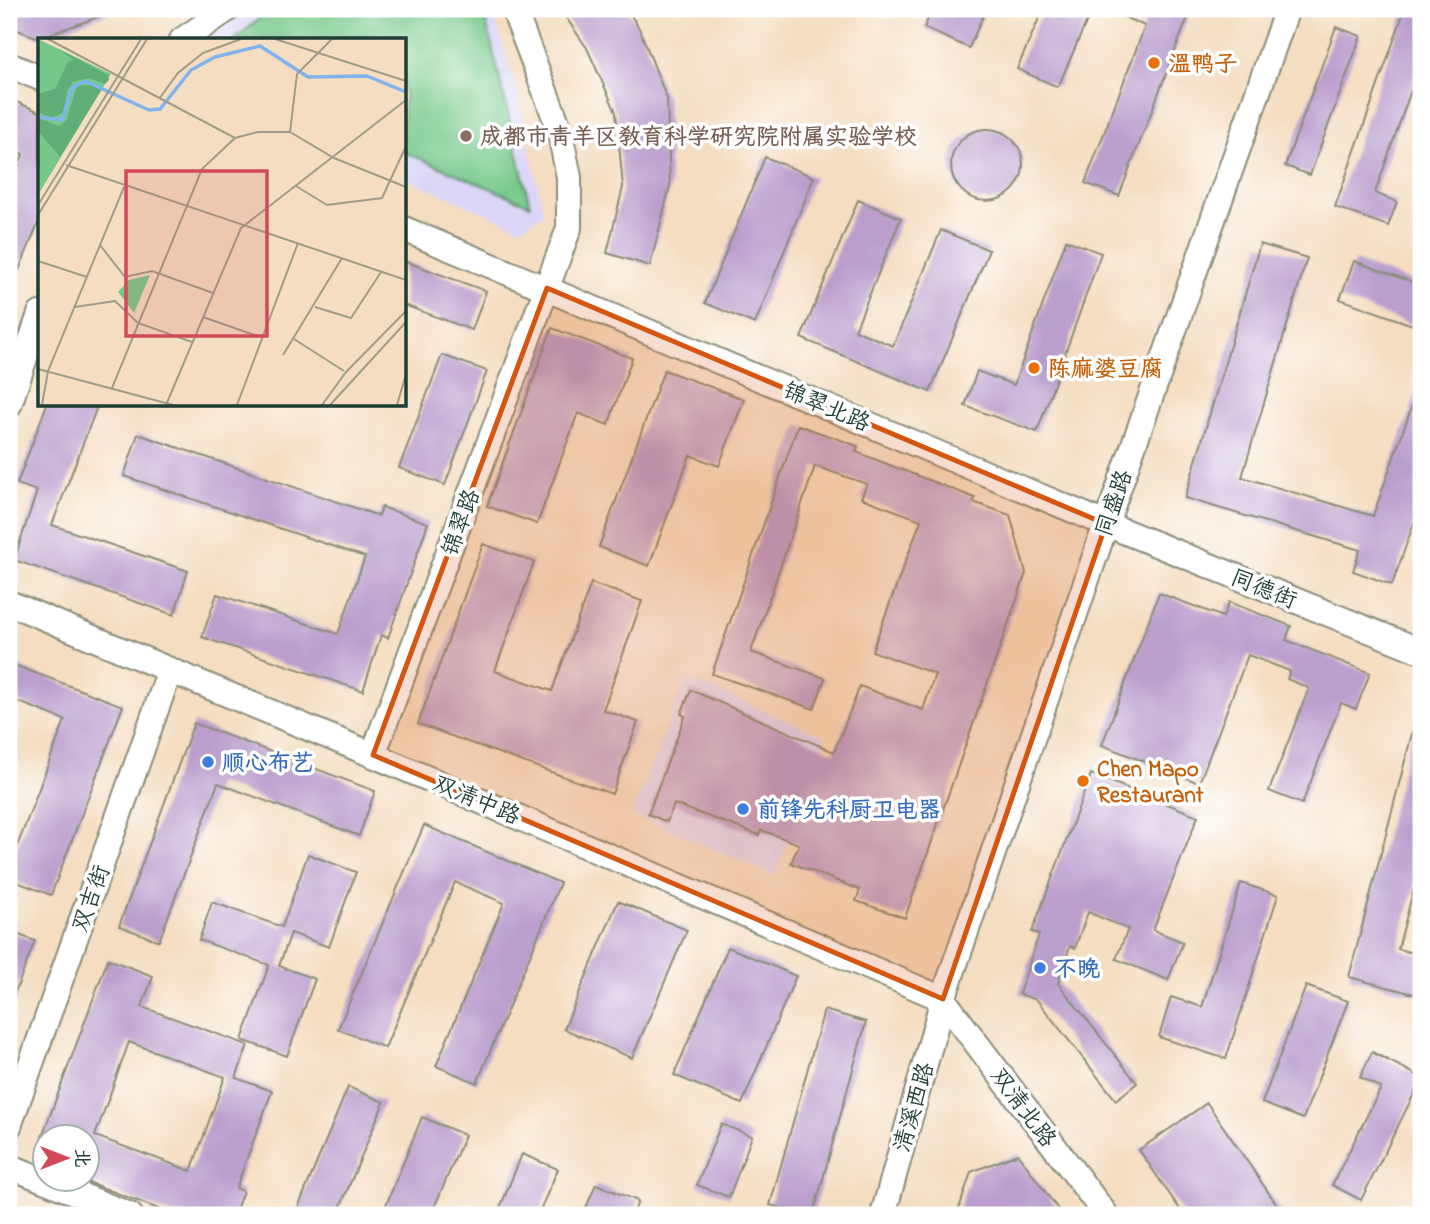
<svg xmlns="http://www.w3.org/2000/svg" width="1430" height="1224" font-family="'Indie Flower','LXGW WenKai TC',sans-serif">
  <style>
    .built { fill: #dbd6f7 }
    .green { fill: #77c98b; stroke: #4b8360; stroke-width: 2 }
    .building { fill: #ba9fcd; fill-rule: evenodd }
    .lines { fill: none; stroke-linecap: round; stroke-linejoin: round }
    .minor-casing { stroke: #8a8d7a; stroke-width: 28 }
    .minor { stroke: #fff; stroke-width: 24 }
    .marked { fill: #d45610; fill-opacity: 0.2; stroke: #d45610; stroke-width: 5; stroke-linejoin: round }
    .food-dot { fill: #e8710a; stroke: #fff; stroke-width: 2.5 }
    .education-dot { fill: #8d6e63; stroke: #fff; stroke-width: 2.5 }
    .shop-dot { fill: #3f7fe0; stroke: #fff; stroke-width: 2.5 }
    .labels { text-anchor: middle; stroke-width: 7; stroke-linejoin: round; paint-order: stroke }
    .food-label { font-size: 23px; font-weight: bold; fill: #c56008; stroke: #fff; text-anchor: start }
    .education-label { font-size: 23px; font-weight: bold; fill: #785e54; stroke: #fff; text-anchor: start }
    .street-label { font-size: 23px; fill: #1f3d34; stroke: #fff }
    .shop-label { font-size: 23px; font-weight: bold; fill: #366cbe; stroke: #fff; text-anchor: start }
    .inset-river { fill: none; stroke: #81b4ee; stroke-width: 3.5 }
    .inset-road { fill: none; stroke: #9f9d88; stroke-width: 2 }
    .view { fill: #d1495b; fill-opacity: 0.15; stroke: #d1495b; stroke-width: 3.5 }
    .inset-edge { fill: none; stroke: #1f3d34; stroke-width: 3.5 }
  </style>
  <rect width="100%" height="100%" fill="#fff"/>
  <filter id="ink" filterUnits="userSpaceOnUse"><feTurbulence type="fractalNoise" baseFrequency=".0143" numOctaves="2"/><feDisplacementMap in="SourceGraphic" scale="14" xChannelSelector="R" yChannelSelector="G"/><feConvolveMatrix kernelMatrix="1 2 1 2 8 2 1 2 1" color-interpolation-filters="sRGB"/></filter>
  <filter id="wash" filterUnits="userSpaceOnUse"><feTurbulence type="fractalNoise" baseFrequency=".00686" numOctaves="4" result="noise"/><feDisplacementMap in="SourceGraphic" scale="28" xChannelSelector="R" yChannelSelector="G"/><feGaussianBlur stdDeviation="1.57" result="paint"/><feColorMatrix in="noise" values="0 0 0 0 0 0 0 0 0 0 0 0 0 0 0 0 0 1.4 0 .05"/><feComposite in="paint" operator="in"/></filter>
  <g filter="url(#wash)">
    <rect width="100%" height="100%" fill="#f4ddc0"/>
    <!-- built -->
    <g class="built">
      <path d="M249,9H492L518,94L544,214L520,228L404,178V40H207Z"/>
      <path d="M686,677L826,737L775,876L632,814Z"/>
    </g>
    <!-- green -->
    <path class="green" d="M271,9H477L487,25L530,205L404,152V40H234Z"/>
    <g id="blocks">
      <!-- building -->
      <g class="building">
        <path d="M9,9H115V11L39,38L9,27Z"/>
        <path d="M560,9H627L640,30L667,99L670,186L650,266L607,253L623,187L616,112L587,48Z"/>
        <path d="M932,9H986L969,48L924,28Z"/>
        <path d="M1043,9H1092L1058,87L1017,69Z"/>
        <path d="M1105,9H1191L1119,196L1085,183L1145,26Z"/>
        <path d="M1405,9H1421V62L1375,193L1397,202L1388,226L1335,207Z"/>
        <path d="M1336,27L1361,36L1310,175L1285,166Z"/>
        <path d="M9,99L40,112V219L9,294V189L23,154L9,148Z"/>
        <circle cx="987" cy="165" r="36"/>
        <path d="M765,157L814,177L755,324L705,303Z"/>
        <path d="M858,200L901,218L855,330L893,346L941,230L989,250L930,392L801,338Z"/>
        <path d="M1066,240L1101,253L1037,432L965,406L977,371L1014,385Z"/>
        <path d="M1260,244L1307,258L1242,477L1373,516L1419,386H1421V503L1392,585L1353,571L1360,550L1185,498Z"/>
        <path d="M404,261L486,291L472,330L404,305Z"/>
        <path d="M1354,261L1421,285V328L1340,299Z"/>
        <path d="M552,328L632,358L608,425L578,413L537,524L487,506Z"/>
        <path d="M442,355L487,371L445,485L399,468Z"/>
        <path d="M664,370L744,399L719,466L690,455L649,566L599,547Z"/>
        <path d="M47,404H98L52,525L188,571L174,615L14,560L37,491L17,484Z"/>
        <path d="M798,425L858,446L856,452L975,498L973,502L1010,515L1026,573L905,918L856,901L860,890L791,863L799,844L761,830L759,835L674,804L667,822L648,814L685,716L681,714L691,690L834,752L860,686L923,710L935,674L872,651L921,520L861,498L867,484L815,466L751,652L825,678L814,709L712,674Z"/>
        <path d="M138,434L379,516L382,507L428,523L388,638L381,635L363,691L202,637L217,594L338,634L365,557L124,476Z"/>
        <path d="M483,544L534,562L495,671L552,691L591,583L642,601L603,710L638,722L612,794L418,724Z"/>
        <path d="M1159,593L1223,617L1229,602L1291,626L1286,640L1370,673L1356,709L1341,703L1302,804L1269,791L1309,688L1287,679L1290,671L1248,655L1199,783L1102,745Z"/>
        <path d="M9,663L123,706L51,895L9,879V868L65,720L9,698Z"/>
        <path d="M1415,722L1421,723V861L1398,949L1421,955V996L1349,977Z"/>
        <path d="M194,723L375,791L359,836L218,783L159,941L119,926Z"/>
        <path d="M1091,774L1198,816L1153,930L1183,942L1168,980L1116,959L1128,929L1088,912L1075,948L1070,946L1058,983L1137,1083L1116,1100L1037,1000L1019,994L1039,934L1032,932Z"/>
        <path d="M424,825L560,883L477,1083L436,1066L504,903L455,882L385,1048L338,1029Z"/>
        <path d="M308,854L356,872L329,947L291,933L279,966L315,979L287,1056L242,1040L269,965L199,940L212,902L282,927Z"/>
        <path d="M1241,883L1278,895L1226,1059L1159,1037L1171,997L1202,1007Z"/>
        <path d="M618,901L687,930L632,1058L564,1029Z"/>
        <path d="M9,931L35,941L10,1005H9Z"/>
        <path d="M728,947L796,976L742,1104L674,1075Z"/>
        <path d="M108,959L153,976L142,1007L248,1045L236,1078L272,1091L236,1188L243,1191L234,1215H174L88,1182V1137H42ZM129,1042L225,1077L191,1171L95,1136Z"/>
        <path d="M1306,986L1348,1001L1303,1119L1262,1103Z"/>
        <path d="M824,1010L866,1022L813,1215H805L770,1205Z"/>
        <path d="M1372,1052L1421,1077V1080L1361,1200L1332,1185L1381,1088L1360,1077Z"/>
        <path d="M348,1087L384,1102L337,1215H295Z"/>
        <path d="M1207,1103L1284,1215H1184L1139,1150Z"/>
        <path d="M422,1117L465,1135L431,1215H382Z"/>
        <path d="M721,1124L752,1136L729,1197L697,1185Z"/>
        <path d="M522,1154L558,1169L538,1215H497Z"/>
        <path d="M1018,1154L1062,1215H957L971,1172Z"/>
        <path d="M596,1184L638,1201L633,1215H583Z"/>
      </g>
    </g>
  </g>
  <g filter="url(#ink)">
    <use href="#blocks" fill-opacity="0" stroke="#8a8d7a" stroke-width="2"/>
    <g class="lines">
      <!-- minor casing -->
      <g class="minor-casing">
        <g id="minor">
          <path d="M182,40L228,9"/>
          <path d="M9,65L40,78"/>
          <path d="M404,229L1106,524L1421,651"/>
          <path d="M9,405L40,314"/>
          <path d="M9,603L373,755L943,999L1106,1215"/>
          <path d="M373,755L569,228V177L559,128L517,18V9"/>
          <path d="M9,1126L170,670"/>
          <path d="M9,1166L130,1215"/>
          <path d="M883,1215L943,999L1106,524L1287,9"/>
        </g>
      </g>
      <!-- minor -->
      <use href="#minor" class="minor"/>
    </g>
  </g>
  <!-- marked area -->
  <path class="marked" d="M547,288L1106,524L943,999L373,755Z"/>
  <!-- markers -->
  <g class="food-dot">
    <circle cx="1154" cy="63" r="7"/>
    <circle cx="1034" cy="368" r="7"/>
    <circle cx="1083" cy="781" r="7"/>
  </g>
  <circle class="education-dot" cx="466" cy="136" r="7"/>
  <g class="shop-dot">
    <circle cx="208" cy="762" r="7"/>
    <circle cx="743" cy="809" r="7"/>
    <circle cx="1040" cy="968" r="7"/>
  </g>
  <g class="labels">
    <!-- food labels -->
    <g class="food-label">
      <text x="1168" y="71">温鸭子</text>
      <text x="1048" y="376">陈麻婆豆腐</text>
      <text x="1097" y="776">Chen Mapo<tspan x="1097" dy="26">Restaurant</tspan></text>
    </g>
    <!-- education labels -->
    <g class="education-label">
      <text x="480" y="144">成都市青羊区教育科学研究院附属实验学校</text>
    </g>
    <!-- street labels -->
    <g class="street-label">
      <text transform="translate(827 406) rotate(23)" y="8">锦翠北路</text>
      <text transform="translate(1113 503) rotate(-71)" y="8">同盛路</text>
      <text transform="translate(460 522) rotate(-70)" y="8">锦翠路</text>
      <text transform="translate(1264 588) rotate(22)" y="8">同德街</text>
      <text transform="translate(477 799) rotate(23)" y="8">双清中路</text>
      <text transform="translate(90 898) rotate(-70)" y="8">双吉街</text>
      <text transform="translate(913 1107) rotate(-74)" y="8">清溪西路</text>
      <text transform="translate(1024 1107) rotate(53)" y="8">双清北路</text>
    </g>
    <!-- shop labels -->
    <g class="shop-label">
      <text x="222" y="770">顺心布艺</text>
      <text x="757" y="817">前锋先科厨卫电器</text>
      <text x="1054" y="976">不晚</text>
    </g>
  </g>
  <!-- overview -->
  <g transform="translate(38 38)">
    <rect width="368" height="368" fill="#f4ddc0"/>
    <path d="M0,1L73,36L0,157ZM112,237L96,275L80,254L91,242Z" fill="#77c98b"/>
    <path d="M19,10L70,37L71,42L67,46L51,40L35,44L29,53L26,74L14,80L0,74V56L17,51L30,24L36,22ZM54,47L64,51L22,119L1,94L0,104V80L21,88L28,83L39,48Z" fill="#61ad77"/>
    <path class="inset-river" d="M0,79L24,82L34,50L47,43L111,72L122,71L153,32L177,19L222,8L270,39L329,38L368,54"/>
    <path class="inset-road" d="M10,1L197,100M237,1L368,43M121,61L140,35L165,15L203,1M252,94L259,36L294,1M28,127L368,242M258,148L289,167L344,160L368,108M0,167L103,1M0,177L109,1M62,207L87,239L114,233L175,255M0,223L49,239M37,269L77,263L100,285L154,304M277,269L313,280L343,234M165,279L222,299M256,301L306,333M245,317L304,220M0,331L135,367M74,350L164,131L197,100L220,94H252L296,120L368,149M4,367L10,333L86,149M128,367L203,190L368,62M199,367L260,205M284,367L308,334L368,273M292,367L368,284M359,367L368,336"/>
    <path class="view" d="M88,133H229V298H88Z"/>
    <rect width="368" height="368" class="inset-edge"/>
  </g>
  <!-- margin -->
  <rect width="1430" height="1224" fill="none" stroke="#fff" stroke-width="35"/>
  <!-- north arrow -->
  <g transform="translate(66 1158) rotate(90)"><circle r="33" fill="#ffffff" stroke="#a5b1ae" stroke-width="2"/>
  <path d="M0-5L12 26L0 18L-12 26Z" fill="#d1495b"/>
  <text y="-10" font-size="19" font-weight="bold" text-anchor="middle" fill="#1f3d34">北</text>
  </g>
</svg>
